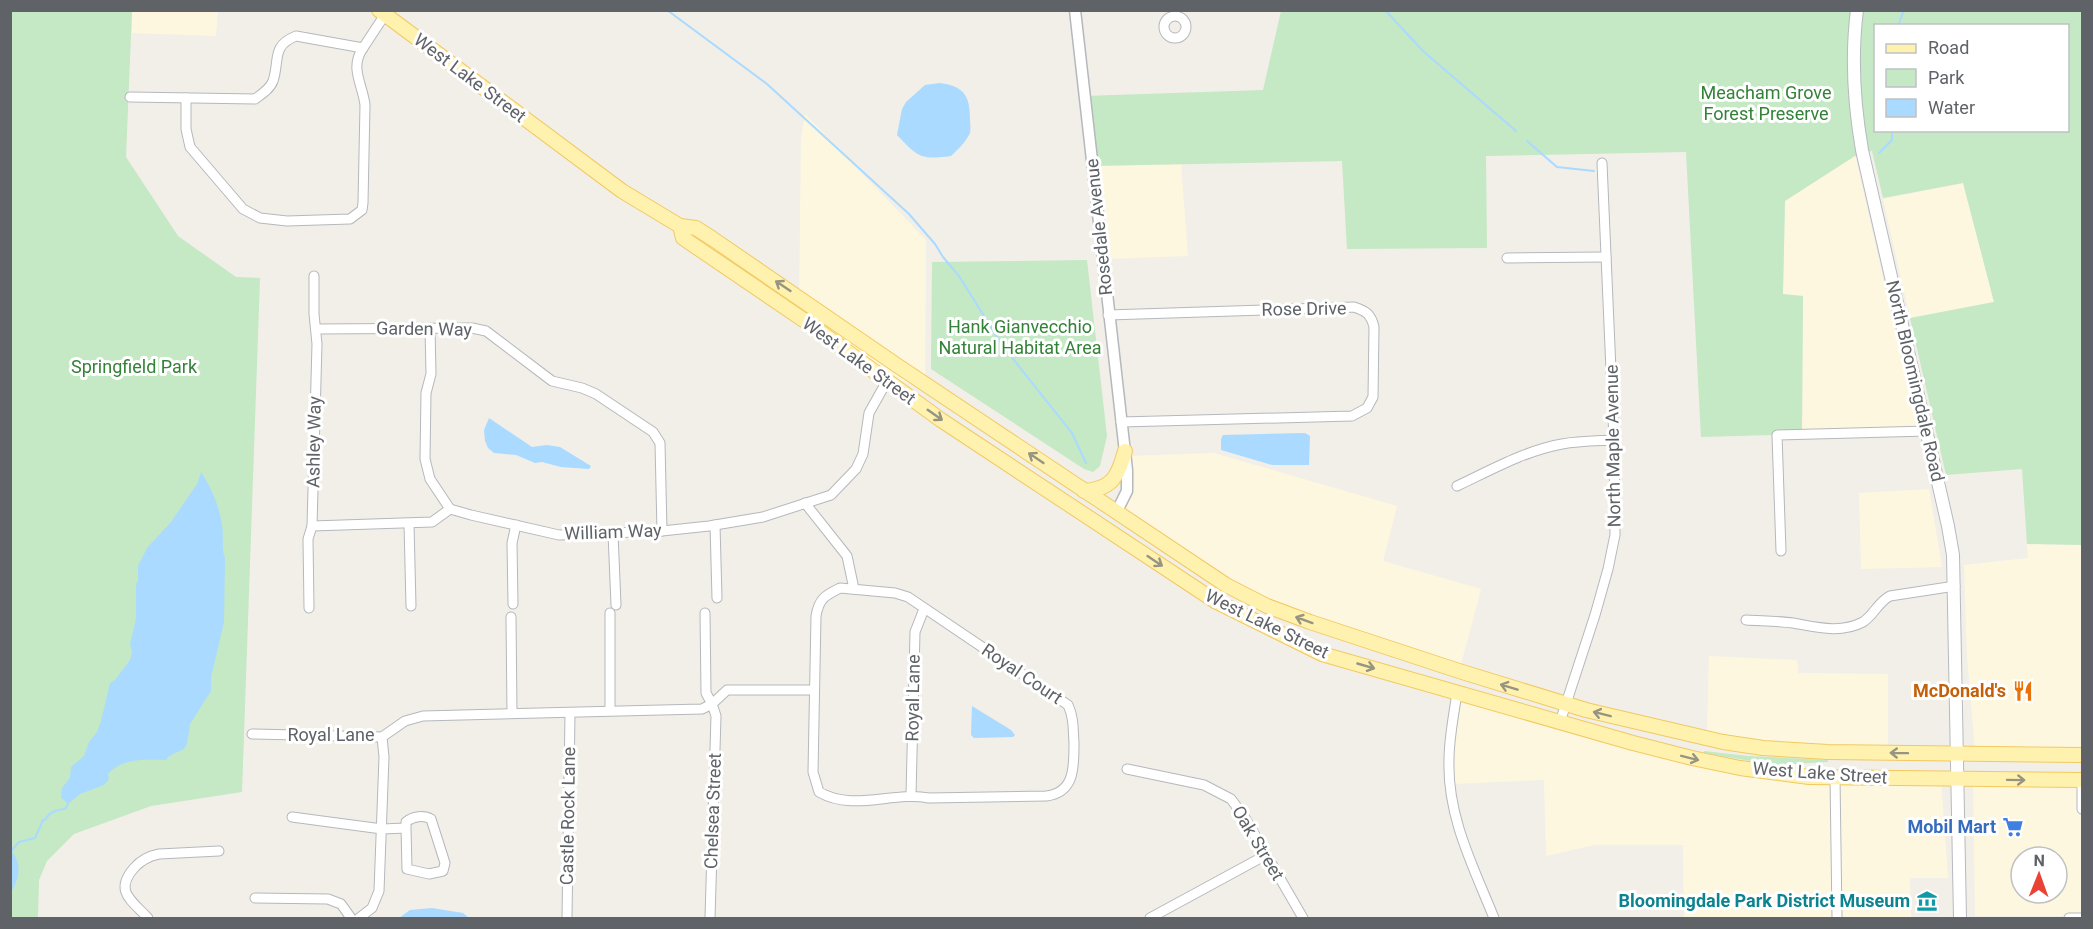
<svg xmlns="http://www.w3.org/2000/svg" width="2093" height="929" font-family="Roboto,sans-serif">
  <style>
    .commercial { fill: #fef7e0; fill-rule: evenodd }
    .green { fill: #c5e8c5; fill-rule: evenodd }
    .water { fill: #aadaff }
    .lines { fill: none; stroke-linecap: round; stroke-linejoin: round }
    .stream { stroke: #aadaff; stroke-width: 2 }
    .minor-casing { stroke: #b5b8bc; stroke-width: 11 }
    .tertiary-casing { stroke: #b5b8bc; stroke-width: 13 }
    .secondary-casing { stroke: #b6babf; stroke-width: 14 }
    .primary-casing { stroke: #f2c960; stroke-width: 16 }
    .minor { stroke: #fff; stroke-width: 9 }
    .tertiary { stroke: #fff; stroke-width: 10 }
    .secondary { stroke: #fff; stroke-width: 12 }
    .primary { stroke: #fff2af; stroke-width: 14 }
    .oneway { stroke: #979581 }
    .labels { text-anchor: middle; stroke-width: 6; stroke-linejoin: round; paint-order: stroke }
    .street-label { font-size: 18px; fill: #5f6368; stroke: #fff }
    .park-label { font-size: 18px; fill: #348238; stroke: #fff }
    .food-label { font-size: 18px; font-weight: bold; fill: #c56008; stroke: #fff; text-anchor: end }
    .shop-label { font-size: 18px; font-weight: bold; fill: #366cbe; stroke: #fff; text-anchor: end }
    .culture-label { font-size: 18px; font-weight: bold; fill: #0d838f; stroke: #fff; text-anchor: end }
  </style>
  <rect width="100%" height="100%" fill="#f1efe8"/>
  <!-- commercial -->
  <g class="commercial">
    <path d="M132,11H218L216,36L132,33Z"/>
    <path d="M805,114L926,240L925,391L893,377L799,309L801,139Z"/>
    <path d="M1855,155L1919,435L1802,437L1803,296L1783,294L1785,201Z"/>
    <path d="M1181,164L1188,256L1106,259L1094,166Z"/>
    <path d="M1963,183L1994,302L1910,318L1883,199Z"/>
    <path d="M1214,453L1397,506L1383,561L1481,589L1460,668L1270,604L1120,512L1128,456Z"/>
    <path d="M1929,489L1942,567L1861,569L1859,493Z"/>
    <path d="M2027,544L2082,545V752L1975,751L1967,656L1964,565L2028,558Z"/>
    <path d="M1709,656L1797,660L1798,673L1888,674V749L1763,746L1707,733Z"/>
    <path d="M1459,695L1638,747L1835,776L1834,918H1684L1683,845H1594L1546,856L1544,780L1452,784L1451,761Z"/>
    <path d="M1838,775L1941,778L1948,878H1910L1911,918H1838Z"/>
    <path d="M1973,778H2081L2082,916H1975ZM2021,857H2057V893H2021Z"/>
  </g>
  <!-- green -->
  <g class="green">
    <path d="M10,11H132L126,157L178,236L236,277L260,278L242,792L151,806L74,834L47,861L39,880L38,918H10Z"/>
    <path d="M1281,11H2082V545L2027,544L2022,469L1946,475L1910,318L1994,302L1963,183L1883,198L1872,151L1855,156L1785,201L1783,294L1803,296L1802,434L1701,437L1686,152L1486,156L1487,248L1347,249L1342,161L1092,166L1084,96L1263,90ZM1876,26H2068V130H1876Z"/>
    <path d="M1087,260L1107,436L1100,466L1093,472L1084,469L931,369L932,262Z"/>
    <path d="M1704,751L1748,756L1828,760V762L1774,765L1704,753Z"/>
  </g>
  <!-- water -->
  <g class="water">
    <path d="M940,83C964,86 970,96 970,119C970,124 971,128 970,133C966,142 957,150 951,156C920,160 918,157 897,135L902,109L906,102L925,85Z"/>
    <path d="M489,418L532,447L547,445L560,447L591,466L589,469L561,467L542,462L535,463L516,455L494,453L488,448L485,441L484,430Z"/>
    <path d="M1305,433L1310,436L1309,465H1272L1221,450V439L1223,435Z"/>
    <path d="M201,472C212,489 219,505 222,525C224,535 221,549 225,558L224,622L211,677V691L190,724L187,744L184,749L169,756L166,760C146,759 122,758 108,774L109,779L104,785L80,794L68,804L61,797L62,788L70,778L71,767L84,756L89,742L97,732L101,721L110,683L115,680L130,660L132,653L130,644L136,619V584L138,581V566L147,548L171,522L197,484Z"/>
    <path d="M972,706L1011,730L1015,735L1013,737L974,738L971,735Z"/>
    <path d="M11,851C23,863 19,879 11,892Z"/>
    <path d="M432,908L463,913L469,918H399L410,910Z"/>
  </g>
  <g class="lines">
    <!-- stream -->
    <g class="stream">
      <path d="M667,10L767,84L909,214L935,244L943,257L959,276L1002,345L1072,433L1086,463"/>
      <path d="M1385,10L1423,51L1516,131"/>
      <path d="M1898,26L1904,10"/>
      <path d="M1527,141L1557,167L1594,171"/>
      <path d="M1879,153L1892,140V130"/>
      <path d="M11,851L19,842L35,838L43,820H45C49,812 56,810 65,809L68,804"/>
    </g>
    <!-- minor casing -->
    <g class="minor-casing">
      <g id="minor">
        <circle cx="1175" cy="27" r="11"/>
        <path d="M130,97L255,99C262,94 270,89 273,81C280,60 271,46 296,36L363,48L388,10"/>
        <path d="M186,98V129L190,147L243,209L260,218L287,221L350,219L362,210L363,203L365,105C363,85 349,68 363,48"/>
        <path d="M1507,258L1606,257"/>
        <path d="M1108,315L1354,307C1366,311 1371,314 1374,327L1373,397L1367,408L1352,416L1121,422"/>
        <path d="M430,328L431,374L426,393L425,459L430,479L450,509L471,515L559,535L662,531L709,526L763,517L831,495L856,469L863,454L869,413L887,381"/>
        <path d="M316,329L472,328L486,331L552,381L582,388L596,394L653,432L660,443L662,531"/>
        <path d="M1457,486C1491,470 1524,451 1562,444C1579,441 1596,441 1614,440"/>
        <path d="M805,503L847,556L854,589"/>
        <path d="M409,524L411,606"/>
        <path d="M715,525L717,598"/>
        <path d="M312,526L432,522L450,509"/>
        <path d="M613,533L616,605"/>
        <path d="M1781,551L1777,435L1927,431"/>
        <path d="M840,588L895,593L908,597L1068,705C1074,718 1073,729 1074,743C1074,766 1075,793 1046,796L929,798C892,791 854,812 819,792L813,772L816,616C819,598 826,595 840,588Z"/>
        <path d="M513,604L512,543L516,525"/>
        <path d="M309,608L308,539L312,526L317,344L314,314V276"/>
        <path d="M705,613L706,693L712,704L716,716L710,918"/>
        <path d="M511,617L512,713"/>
        <path d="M1746,620C1761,621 1778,621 1793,623C1816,627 1840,634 1863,622C1874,615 1878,602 1890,596L1955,586"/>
        <path d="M1457,692C1454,715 1449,737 1449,760C1447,817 1474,868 1494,918"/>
        <path d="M610,710V613"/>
        <path d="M1560,722L1595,615L1608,569L1615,535L1614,440L1602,163"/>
        <path d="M252,734L382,737L405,721L423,716L702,709L712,704L727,690H814"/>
        <path d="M1127,769L1204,785L1231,799L1245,818L1303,918"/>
        <path d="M1835,777L1837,918"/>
        <path d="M2082,780V809"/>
        <path d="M911,795L915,632L924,609"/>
        <path d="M292,817L382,829L406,828L407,869L429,874L443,871L445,863L431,819C424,815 413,816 406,822V828"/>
        <path d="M255,898L328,899L341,904L351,918"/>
        <path d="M148,918C131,900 114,891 134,868C141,860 149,856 159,854L219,851"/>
        <path d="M359,918L372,908L379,891L384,757L382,737"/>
        <path d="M567,918L570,713"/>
        <path d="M1150,918L1266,855"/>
        <path d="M2069,918H2082"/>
      </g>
    </g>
    <!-- tertiary casing -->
    <g class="tertiary-casing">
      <path id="tertiary" d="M1075,10L1127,470V491L1116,513"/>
    </g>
    <!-- secondary casing -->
    <g class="secondary-casing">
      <path id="secondary" d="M1857,10C1851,57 1854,104 1862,150L1948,526L1953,555L1960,918"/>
    </g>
    <!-- primary casing -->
    <g class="primary-casing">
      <g id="primary">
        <path d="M379,10L622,191L680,226L696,228L713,239L898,366L1226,585L1267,606L1310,622L1459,671L1586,710L1723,742L1763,748L1828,752L2082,755"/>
        <path d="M680,226L683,238L808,323L941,420L1215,601L1322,654L1633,743L1692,758L1740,768L1809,777L2082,780"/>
        <path d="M1084,491C1112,489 1118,477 1125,451"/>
      </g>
    </g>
    <!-- minor -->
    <use href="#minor" class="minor"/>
    <!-- tertiary -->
    <use href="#tertiary" class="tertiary"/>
    <!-- secondary -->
    <use href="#secondary" class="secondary"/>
    <!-- primary -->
    <use href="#primary" class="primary"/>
  </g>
  <!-- one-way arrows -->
  <defs><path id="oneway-shaft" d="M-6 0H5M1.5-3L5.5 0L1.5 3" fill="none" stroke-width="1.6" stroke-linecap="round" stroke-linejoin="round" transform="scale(1.5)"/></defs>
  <g class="oneway">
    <use href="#oneway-shaft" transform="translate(783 286) rotate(-146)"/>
    <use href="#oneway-shaft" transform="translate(935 415) rotate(35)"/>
    <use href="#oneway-shaft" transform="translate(1036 458) rotate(-146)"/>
    <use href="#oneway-shaft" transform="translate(1155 561) rotate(34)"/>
    <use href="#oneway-shaft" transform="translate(1304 620) rotate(-160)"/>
    <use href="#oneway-shaft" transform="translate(1366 666) rotate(16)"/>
    <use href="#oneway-shaft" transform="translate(1509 687) rotate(-163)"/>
    <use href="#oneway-shaft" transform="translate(1602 714) rotate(-166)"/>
    <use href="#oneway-shaft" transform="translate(1899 753) rotate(-179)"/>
    <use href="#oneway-shaft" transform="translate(1690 758) rotate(14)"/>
    <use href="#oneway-shaft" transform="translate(2016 780) rotate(1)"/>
  </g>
  <!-- icons -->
  <defs>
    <g id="restaurant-bare" transform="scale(1.62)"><path d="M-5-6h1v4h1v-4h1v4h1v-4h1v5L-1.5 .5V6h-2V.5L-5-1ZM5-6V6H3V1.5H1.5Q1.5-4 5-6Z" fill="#e8710a" stroke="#fff" stroke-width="2.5" paint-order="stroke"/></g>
    <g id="supermarket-bare" transform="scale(1.62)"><path d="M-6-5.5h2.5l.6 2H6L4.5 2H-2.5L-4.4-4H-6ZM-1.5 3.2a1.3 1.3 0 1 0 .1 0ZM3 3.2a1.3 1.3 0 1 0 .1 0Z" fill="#3f7fe0" stroke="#fff" stroke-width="2.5" paint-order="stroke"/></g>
    <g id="museum-bare" transform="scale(1.62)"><path d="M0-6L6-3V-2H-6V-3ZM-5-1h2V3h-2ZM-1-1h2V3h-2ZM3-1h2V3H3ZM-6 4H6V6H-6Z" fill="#0f9aa8" stroke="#fff" stroke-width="2.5" paint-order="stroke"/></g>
  </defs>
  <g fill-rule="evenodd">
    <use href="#restaurant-bare" x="2023" y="691"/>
    <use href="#supermarket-bare" x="2013" y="827"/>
    <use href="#museum-bare" x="1927" y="901"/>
  </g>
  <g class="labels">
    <!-- street labels -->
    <g class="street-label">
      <text transform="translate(470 78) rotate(37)" y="6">West Lake Street</text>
      <text transform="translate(1099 227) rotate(-96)" y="6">Rosedale Avenue</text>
      <text transform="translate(1304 309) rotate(-1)" y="6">Rose Drive</text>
      <text transform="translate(424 329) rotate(1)" y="6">Garden Way</text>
      <text transform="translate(859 361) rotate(36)" y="6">West Lake Street</text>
      <text transform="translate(1915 381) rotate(77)" y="6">North Bloomingdale Road</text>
      <text transform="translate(314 442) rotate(-89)" y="6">Ashley Way</text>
      <text transform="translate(1613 446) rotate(-91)" y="6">North Maple Avenue</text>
      <text transform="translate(613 532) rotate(-2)" y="6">William Way</text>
      <text transform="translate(1267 624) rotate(26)" y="6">West Lake Street</text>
      <text transform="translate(1022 674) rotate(34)" y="6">Royal Court</text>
      <text transform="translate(913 698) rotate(-89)" y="6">Royal Lane</text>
      <text x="331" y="741">Royal Lane</text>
      <text transform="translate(1820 773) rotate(4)" y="6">West Lake Street</text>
      <text transform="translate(713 811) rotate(-88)" y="6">Chelsea Street</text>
      <text transform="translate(568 816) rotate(-89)" y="6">Castle Rock Lane</text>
      <text transform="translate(1258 843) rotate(59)" y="6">Oak Street</text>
    </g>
    <!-- park labels -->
    <g class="park-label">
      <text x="1766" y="99">Meacham Grove<tspan x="1766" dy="21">Forest Preserve</tspan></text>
      <text x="1020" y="333">Hank Gianvecchio<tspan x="1020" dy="21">Natural Habitat Area</tspan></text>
      <text x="134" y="373">Springfield Park</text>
    </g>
    <!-- food labels -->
    <g class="food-label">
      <text x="2006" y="697">McDonald's</text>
    </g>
    <!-- shop labels -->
    <g class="shop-label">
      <text x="1996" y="833">Mobil Mart</text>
    </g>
    <!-- culture labels -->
    <g class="culture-label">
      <text x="1910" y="907">Bloomingdale Park District Museum</text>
    </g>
  </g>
  <!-- border -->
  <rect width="2093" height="929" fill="none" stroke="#5f6368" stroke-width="24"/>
  <!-- legend -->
  <rect x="1874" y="24" width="195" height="108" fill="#ffffff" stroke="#bfc1c3" stroke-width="1.5"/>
  <rect x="1886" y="44" width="30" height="9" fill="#fff2af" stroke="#bfc1c3" stroke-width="1.5"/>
  <text x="1928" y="54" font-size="18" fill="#5f6368">Road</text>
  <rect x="1886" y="69" width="30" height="18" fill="#c5e8c5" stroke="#bfc1c3" stroke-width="1.5"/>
  <text x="1928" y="84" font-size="18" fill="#5f6368">Park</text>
  <rect x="1886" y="99" width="30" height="18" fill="#aadaff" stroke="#bfc1c3" stroke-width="1.5"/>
  <text x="1928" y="114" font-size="18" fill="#5f6368">Water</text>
  <!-- north arrow -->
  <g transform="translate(2039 875) rotate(1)"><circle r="28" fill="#ffffff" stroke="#bfc1c3" stroke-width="1.5"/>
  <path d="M0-4.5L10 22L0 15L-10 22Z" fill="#ea4335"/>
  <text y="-9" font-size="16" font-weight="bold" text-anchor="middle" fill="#5f6368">N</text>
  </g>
</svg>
